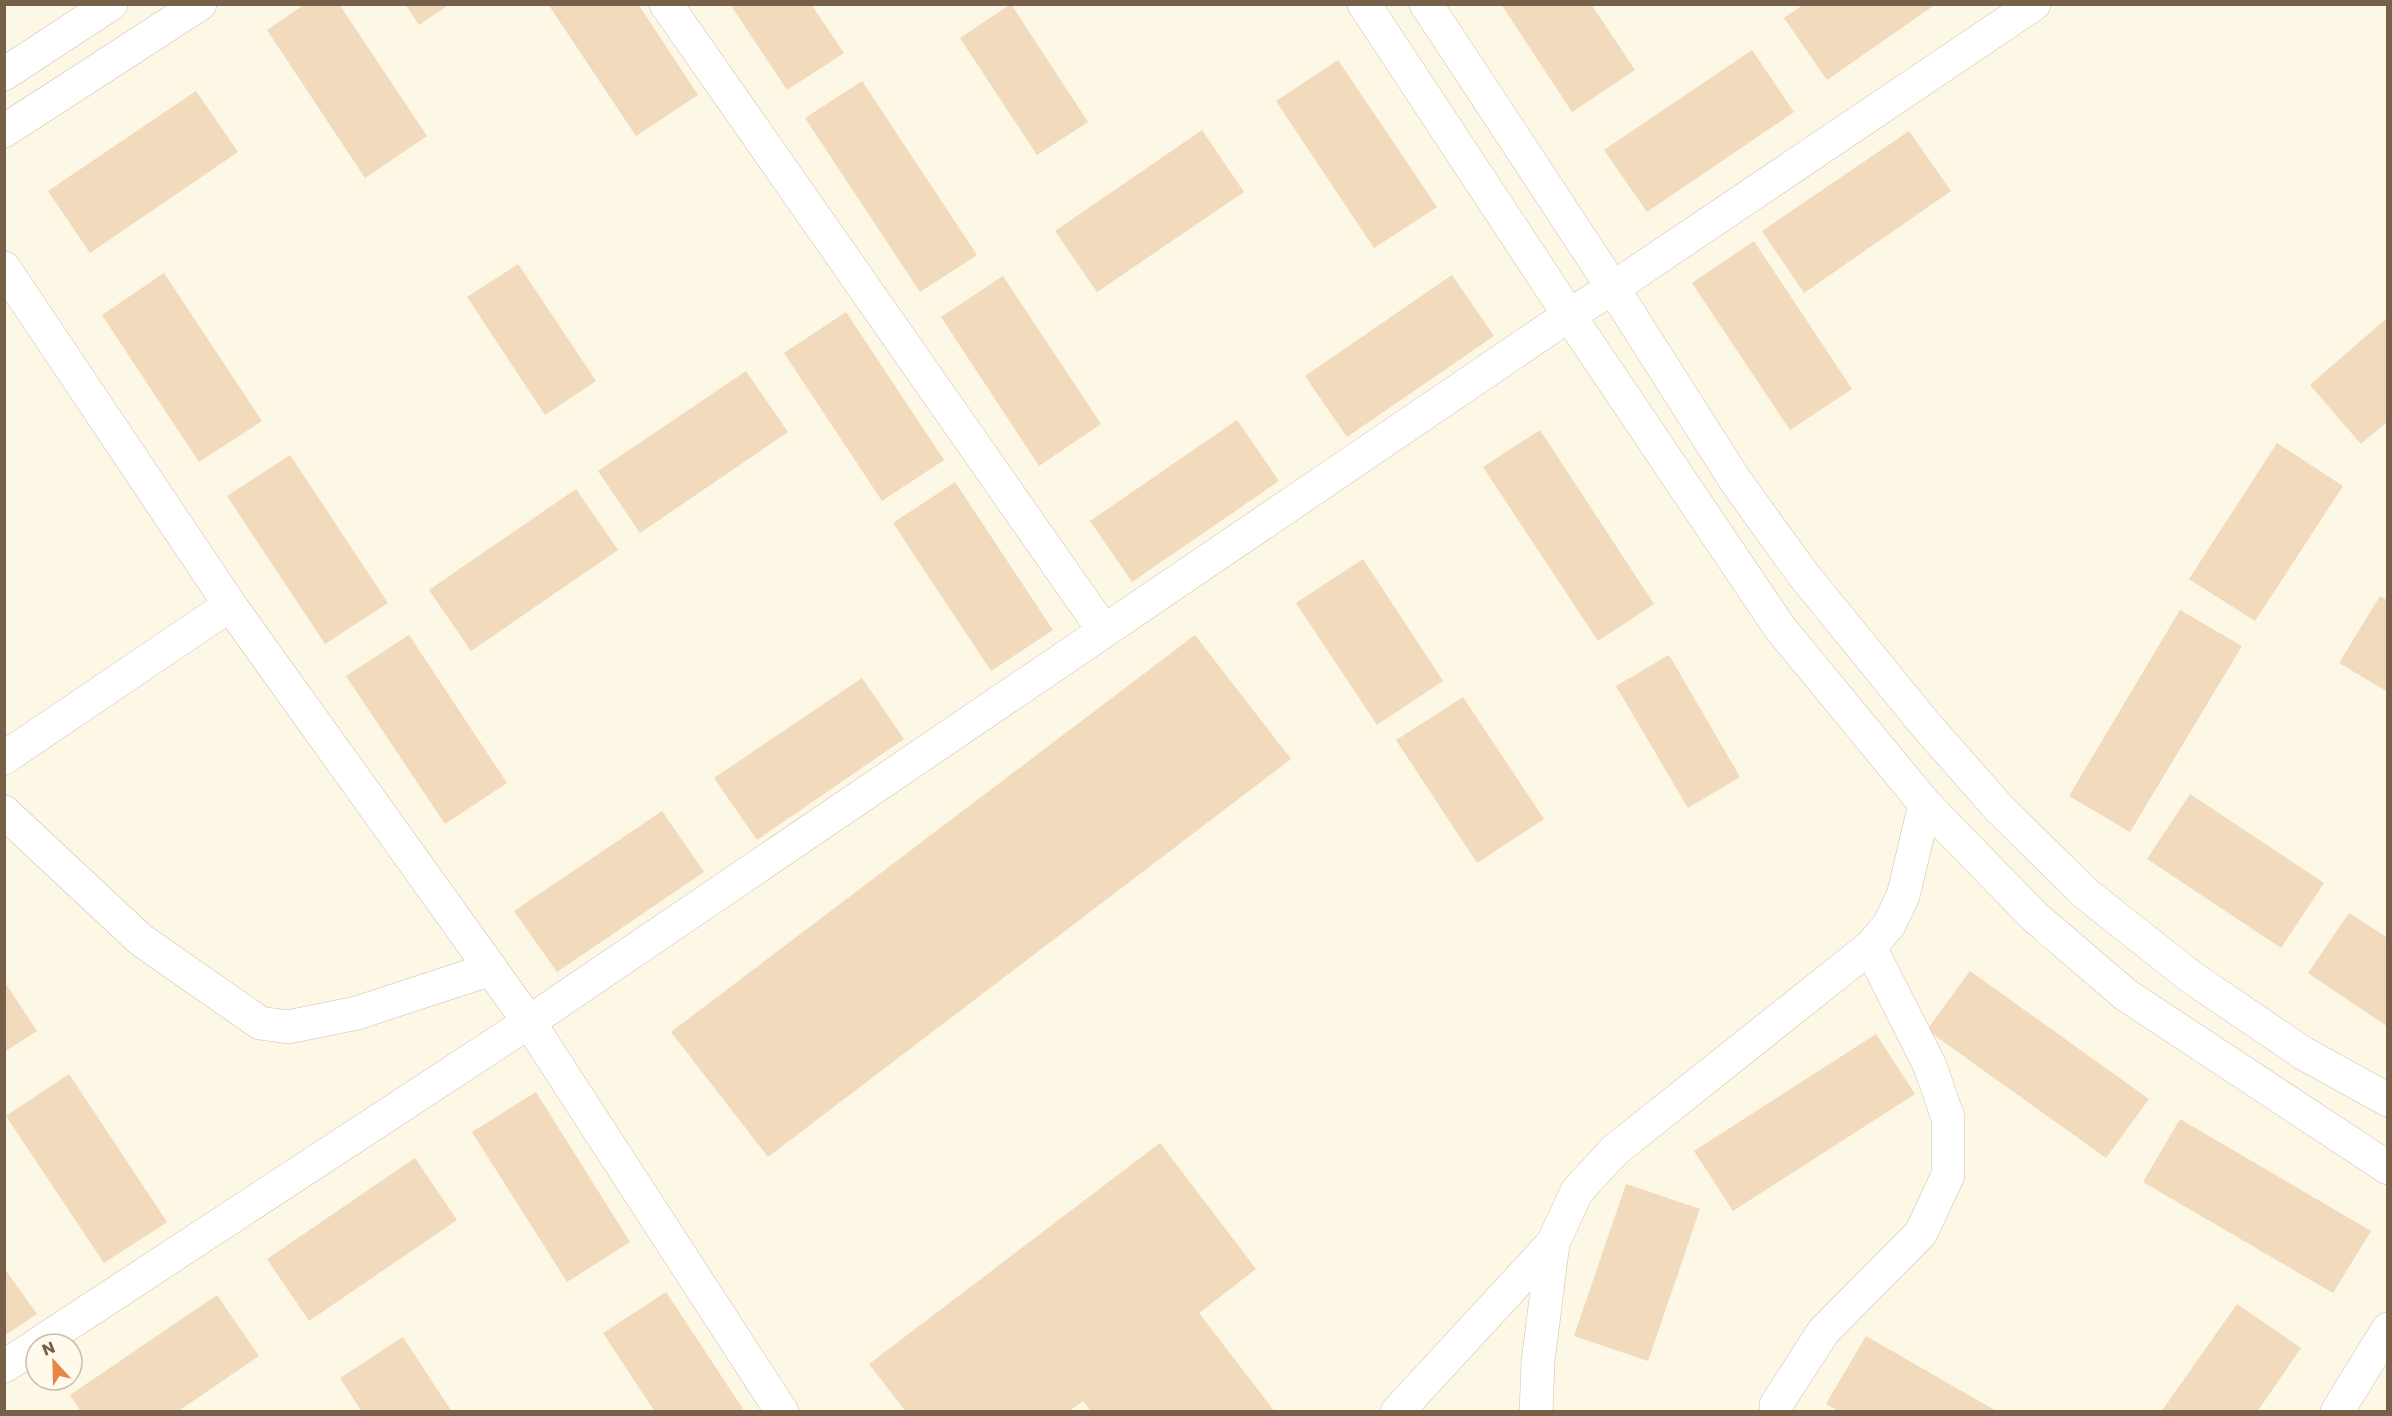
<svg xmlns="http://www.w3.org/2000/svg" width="2392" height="1416" font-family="Poppins,sans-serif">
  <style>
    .building { fill: #f2dabc }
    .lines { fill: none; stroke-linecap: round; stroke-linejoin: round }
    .minor-casing { stroke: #cec0ab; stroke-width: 34 }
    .minor { stroke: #fff; stroke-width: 33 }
  </style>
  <rect width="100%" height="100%" fill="#fdf7e5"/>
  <!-- building -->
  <g class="building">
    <path d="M305,4H339L427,136L365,178L267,30Z"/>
    <path d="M405,4H450L419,25Z"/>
    <path d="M548,4H638L698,95L636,136Z"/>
    <path d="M730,4H811L844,53L787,90Z"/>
    <path d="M1011,4L1088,122L1037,155L960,38Z"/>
    <path d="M1501,4H1591L1635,70L1572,112Z"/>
    <path d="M1804,4H1936L1827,80L1784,18Z"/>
    <path d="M1752,50L1794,112L1647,212L1604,150Z"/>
    <path d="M1338,60L1437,207L1374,248L1276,101Z"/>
    <path d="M862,81L977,255L920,292L805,118Z"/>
    <path d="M196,91L238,152L90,253L48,191Z"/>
    <path d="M1202,130L1244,192L1097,292L1055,231Z"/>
    <path d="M1909,131L1951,191L1804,293L1762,231Z"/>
    <path d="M1754,241L1852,389L1790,430L1692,283Z"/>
    <path d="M518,264L596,381L545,415L467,297Z"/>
    <path d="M164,273L262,421L199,462L102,315Z"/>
    <path d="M1452,275L1494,336L1347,437L1305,376Z"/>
    <path d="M1003,276L1101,424L1039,466L941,317Z"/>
    <path d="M846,312L944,460L882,501L784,353Z"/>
    <path d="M2388,317V421L2361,444L2310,385Z"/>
    <path d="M746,371L788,432L640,533L598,471Z"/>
    <path d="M1237,420L1279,481L1132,582L1090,521Z"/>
    <path d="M1540,430L1654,604L1598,641L1483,467Z"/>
    <path d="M2277,443L2343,486L2255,621L2189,579Z"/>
    <path d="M290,455L388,603L325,644L227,496Z"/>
    <path d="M955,482L1053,630L991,671L893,523Z"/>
    <path d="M576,489L618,550L471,651L429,590Z"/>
    <path d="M1363,559L1443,681L1377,725L1296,603Z"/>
    <path d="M2380,596L2388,601V692L2339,663Z"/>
    <path d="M2180,610L2242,646L2130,832L2069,796Z"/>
    <path d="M409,635L507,783L445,824L346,676Z"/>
    <path d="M1195,635L1291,759L768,1157L671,1032Z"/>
    <path d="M1669,655L1740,777L1688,808L1616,686Z"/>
    <path d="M862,678L904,739L757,840L714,778Z"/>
    <path d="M1463,697L1544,819L1477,863L1396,740Z"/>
    <path d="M2190,794L2324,883L2281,948L2147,859Z"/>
    <path d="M662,811L704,872L557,972L514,911Z"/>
    <path d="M2349,913L2388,938V1027L2308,973Z"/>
    <path d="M1970,971L2149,1099L2106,1158L1927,1030Z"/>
    <path d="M4,981L37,1031L4,1052Z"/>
    <path d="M1876,1034L1915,1094L1733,1211L1694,1151Z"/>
    <path d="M69,1074L167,1222L104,1263L6,1116Z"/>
    <path d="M536,1092L630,1242L567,1282L472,1132Z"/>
    <path d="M2180,1119L2371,1231L2333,1293L2143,1182Z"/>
    <path d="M1160,1143L1256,1269L1199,1313L1275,1412H1091L1083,1401L1068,1412H906L869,1364Z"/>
    <path d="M415,1158L457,1220L309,1321L267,1259Z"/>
    <path d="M1626,1184L1700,1209L1648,1361L1574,1336Z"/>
    <path d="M4,1268L37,1314L4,1336Z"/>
    <path d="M666,1292L745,1412H655L603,1333Z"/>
    <path d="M217,1295L259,1356L177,1412H81L70,1395Z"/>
    <path d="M2237,1304L2301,1348L2257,1412H2161Z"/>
    <path d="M1866,1336L1998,1412H1840L1826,1404Z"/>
    <path d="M403,1337L452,1412H362L340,1378Z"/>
  </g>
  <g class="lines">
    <!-- minor casing -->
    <g class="minor-casing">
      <g id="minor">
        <path d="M666,4L1104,631"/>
        <path d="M1364,4L1569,315L1780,628L1925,804L2035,917L2126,995L2388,1168"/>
        <path d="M1426,4L1613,288L1735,480L1802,573L1925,724L1998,807L2085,893L2191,977L2303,1053L2388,1100"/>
        <path d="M4,74L111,4"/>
        <path d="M4,131L200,4"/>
        <path d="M4,268L230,605L529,1022L782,1412"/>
        <path d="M4,758L230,605"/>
        <path d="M4,812L141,940L260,1023L288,1027L357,1013L491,969"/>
        <path d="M38,1344L529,1022L1569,315L1613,288L2034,4"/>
        <path d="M4,1366L36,1346"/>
        <path d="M1397,1412L1553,1243L1577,1191L1615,1150L1870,947L1889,925L1903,896L1925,804"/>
        <path d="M1536,1412L1538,1362L1553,1243"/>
        <path d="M1776,1412V1405L1823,1332L1921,1233L1948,1175V1118L1930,1066L1870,947"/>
        <path d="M2337,1412L2388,1329"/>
      </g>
    </g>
    <!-- minor -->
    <use href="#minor" class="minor"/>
  </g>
  <!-- border -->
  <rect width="2392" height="1416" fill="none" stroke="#76604a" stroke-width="12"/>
  <!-- north arrow -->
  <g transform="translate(54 1362) rotate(338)"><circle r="28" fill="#fffaec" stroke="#c8bcab" stroke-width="1.5"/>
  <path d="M0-4.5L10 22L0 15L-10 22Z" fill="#e88549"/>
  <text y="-9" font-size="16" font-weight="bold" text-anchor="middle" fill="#76604a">N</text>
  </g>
</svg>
